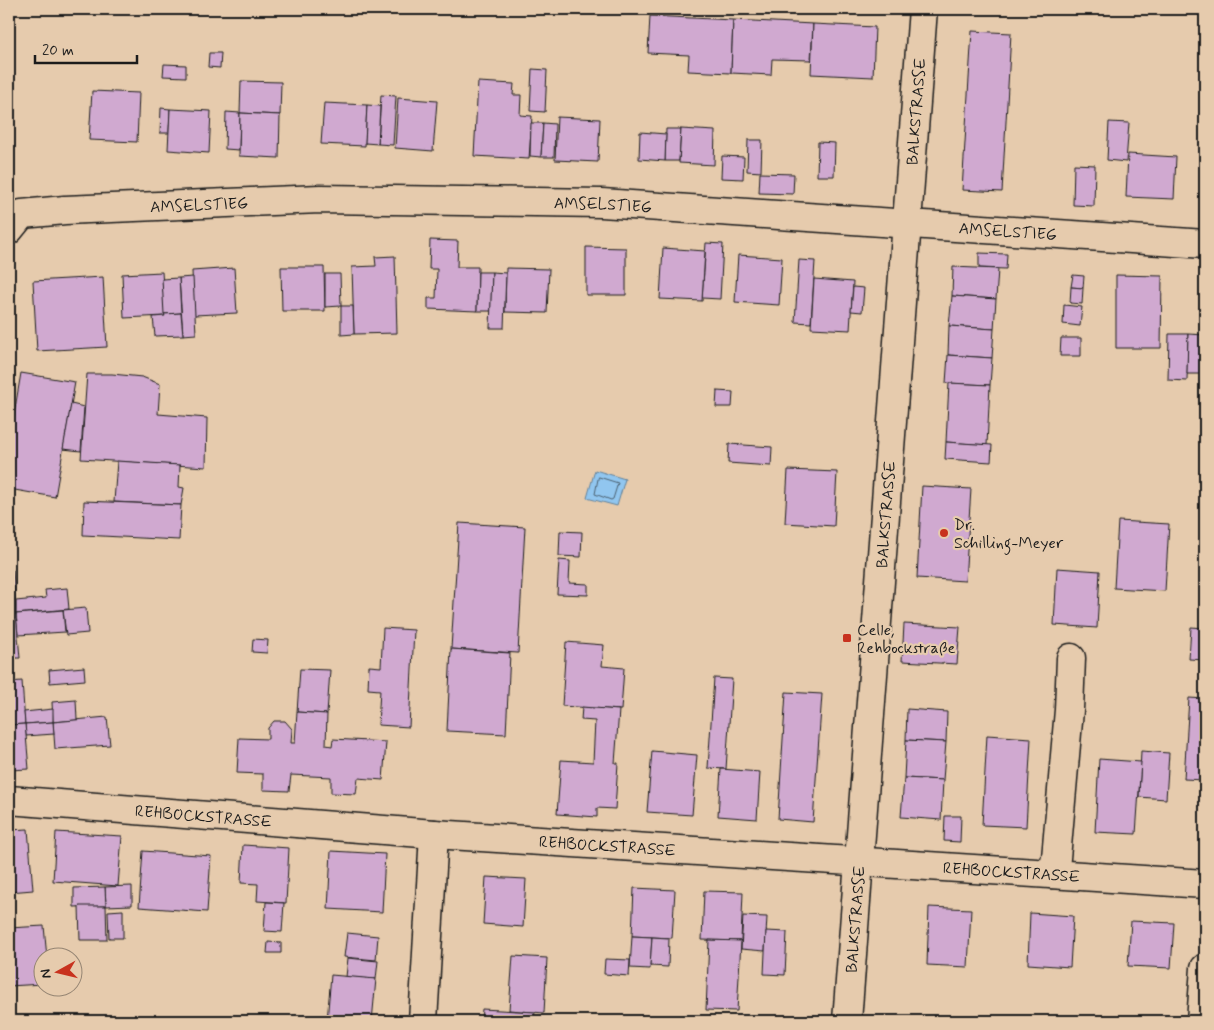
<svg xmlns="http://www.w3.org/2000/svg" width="1214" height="1030" font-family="Mynerve,sans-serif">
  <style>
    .water { fill: #91c6ef; stroke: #62829b }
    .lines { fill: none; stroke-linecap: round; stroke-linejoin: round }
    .shore { stroke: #4b6070; stroke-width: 1 }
    .building { fill: #d0a9d0; stroke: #1c1c1c }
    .minor-casing { stroke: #1c1c1c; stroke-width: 31 }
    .minor { stroke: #e6cbad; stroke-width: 28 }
    .poi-dot { fill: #c8321e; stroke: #e6cbad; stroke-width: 2 }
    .labels { text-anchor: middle; stroke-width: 4.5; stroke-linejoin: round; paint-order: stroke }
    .street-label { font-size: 16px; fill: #1c1c1c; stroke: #e6cbad }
    .poi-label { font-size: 16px; fill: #1c1c1c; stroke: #e6cbad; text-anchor: start }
  </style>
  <rect width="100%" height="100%" fill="#e6cbad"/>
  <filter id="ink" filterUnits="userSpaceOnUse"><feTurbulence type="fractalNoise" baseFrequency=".02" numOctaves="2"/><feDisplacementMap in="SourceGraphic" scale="10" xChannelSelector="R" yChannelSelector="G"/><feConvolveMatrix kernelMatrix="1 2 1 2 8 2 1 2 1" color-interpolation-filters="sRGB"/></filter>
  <g filter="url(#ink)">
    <!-- water -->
    <path class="water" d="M595,470L625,479L617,506L587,498Z"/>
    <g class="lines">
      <!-- shore -->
      <path class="shore" d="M599,477L618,483L613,499L611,500L595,494L598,479Z"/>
    </g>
    <!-- building -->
    <g class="building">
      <path d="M650,16L733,20L731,73L688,71L689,55L648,53Z"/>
      <path d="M733,20L813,24L811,60L772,59L771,75L731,73Z"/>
      <path d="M813,24L875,27L873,77L811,74Z"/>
      <path d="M972,31L1011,33L1002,192L962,190Z"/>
      <path d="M209,53H221L220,68L208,67Z"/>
      <path d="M164,64L186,65V77L163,76Z"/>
      <path d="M532,69L547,70L545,112L530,111Z"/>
      <path d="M241,81L281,82L280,115L240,113Z"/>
      <path d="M478,82L514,84L513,95H521L520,115L532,116L529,159L474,156Z"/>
      <path d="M92,91L139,93L137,142L89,140Z"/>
      <path d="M381,95L396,96L393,145L378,144Z"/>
      <path d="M398,98L437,101L433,151L395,148Z"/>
      <path d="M324,103L367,105L365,146L321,144Z"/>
      <path d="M367,105L380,106L378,144L365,143Z"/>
      <path d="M161,108L170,109L169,133H160Z"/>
      <path d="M170,109L211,111L209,153L168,150Z"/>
      <path d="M226,112L240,113L239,150L225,149Z"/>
      <path d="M240,113L280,115L279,158L239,156Z"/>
      <path d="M557,117L600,119L598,162L555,160Z"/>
      <path d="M1109,122L1129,123L1126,162L1107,160Z"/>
      <path d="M531,123H543L541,157L530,156Z"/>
      <path d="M543,123L555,124L554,157H541Z"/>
      <path d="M666,129H681L679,161H665Z"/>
      <path d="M681,129L715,131L714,165L679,163Z"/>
      <path d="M640,132L666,134L665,161L639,159Z"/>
      <path d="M748,140H762L761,172L747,171Z"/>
      <path d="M818,142L835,143L834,176H817Z"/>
      <path d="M1128,154L1176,157L1174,199L1126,197Z"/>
      <path d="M722,156L744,157L743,179L721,178Z"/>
      <path d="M1074,164L1095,165L1094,206L1073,205Z"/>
      <path d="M760,173L794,174L793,194L759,193Z"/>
      <path d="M430,240L458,241L457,267H478L477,311L428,309V298H436L437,269H429Z"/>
      <path d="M706,243L723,244L720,299L702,298Z"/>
      <path d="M586,247L626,248V295H586Z"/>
      <path d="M663,248L705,251L702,301L660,299Z"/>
      <path d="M979,253L1007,254L1006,269L979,268Z"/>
      <path d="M738,255L782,258L779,305L735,302Z"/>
      <path d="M395,256L397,333L354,334L352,267L376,266L375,257Z"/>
      <path d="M799,260L815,261L811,323L795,322Z"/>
      <path d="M281,267H324L325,311H282Z"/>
      <path d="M953,267L998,269L996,299L952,296Z"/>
      <path d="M234,268L237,313L194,315L192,271Z"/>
      <path d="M506,268L549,269L547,313L505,312Z"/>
      <path d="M162,272L165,316L124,318L122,274Z"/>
      <path d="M478,272H492L491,311H477Z"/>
      <path d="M492,272L506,273L504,328H490Z"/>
      <path d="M325,274H340L341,306L325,307Z"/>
      <path d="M1073,275L1084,276L1083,288L1071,287Z"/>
      <path d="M1116,275L1162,276L1161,348H1116Z"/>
      <path d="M103,277L107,347L37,351L33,281Z"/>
      <path d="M193,277L196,334L183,335L179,278Z"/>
      <path d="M179,278L181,313L164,314L162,279Z"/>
      <path d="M814,279L853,282L850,330L811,328Z"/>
      <path d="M853,287L864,288L862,312L851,311Z"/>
      <path d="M1071,287L1083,288L1082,304L1070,303Z"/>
      <path d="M952,296L996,299L994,329L949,326Z"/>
      <path d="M1064,305L1082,307L1080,326L1063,324Z"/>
      <path d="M341,306H353L354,334L341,335Z"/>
      <path d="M181,313L183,335L155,336L153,317L165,316L164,314Z"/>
      <path d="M949,326L994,329L992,358L948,355Z"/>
      <path d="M1169,334H1188L1187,381L1168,380Z"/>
      <path d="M1188,334L1205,335V374H1187Z"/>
      <path d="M1061,338H1081V356H1060Z"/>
      <path d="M948,355L992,358L990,385L946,383Z"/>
      <path d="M21,373L75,382L55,497L9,489V444Z"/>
      <path d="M87,374H112L142,377L160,384L158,414L207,418L206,467L81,459Z"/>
      <path d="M949,383L990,385L987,445L946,442Z"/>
      <path d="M717,391L733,392L732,407H716Z"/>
      <path d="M71,404L84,407L81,451L63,449Z"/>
      <path d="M946,442L992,445L991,462L945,459Z"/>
      <path d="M729,444L772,447L771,466L728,463Z"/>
      <path d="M117,461L180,465L179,487L184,488L181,505L114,502Z"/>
      <path d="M788,470L837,472L834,526L785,523Z"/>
      <path d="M922,486L971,489L965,581L917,578Z"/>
      <path d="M84,501L181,505L179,540L83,535Z"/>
      <path d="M1118,521L1169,524L1165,591L1114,588Z"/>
      <path d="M459,523L525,527L518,653L451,649Z"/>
      <path d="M560,531L582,532L581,557L559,556Z"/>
      <path d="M559,560L570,561L569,583L588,584V595L557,594Z"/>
      <path d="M1057,568L1100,571L1097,628L1054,625Z"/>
      <path d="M13,570L16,614H9V571Z"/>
      <path d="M67,588L69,609L16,614V601L46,598L45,590Z"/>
      <path d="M86,608L88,633L66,635L63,610Z"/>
      <path d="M63,610L65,632L18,635L16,614Z"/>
      <path d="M9,614H16L20,658H9Z"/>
      <path d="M904,624L960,627L957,664L902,661Z"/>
      <path d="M1191,627L1205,628V660L1189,659Z"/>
      <path d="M383,628L414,630L409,727L378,725L380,690L368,689L369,666L381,667Z"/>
      <path d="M253,639L268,640L267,653L252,652Z"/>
      <path d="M566,642L604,645L602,666L624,668L621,710L562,706Z"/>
      <path d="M451,649L510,653L506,734L447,731Z"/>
      <path d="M84,667L85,680L50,683L49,670Z"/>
      <path d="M300,669L330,670L327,714L297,712Z"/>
      <path d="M714,678L732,679L726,769L708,768Z"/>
      <path d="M22,681L25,724L9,725V682Z"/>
      <path d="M786,692L822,694L813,822L778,819Z"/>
      <path d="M1189,698L1205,699V780L1184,779Z"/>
      <path d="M76,700L77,720L53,722L52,702Z"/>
      <path d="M582,707L619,710L615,763H618L615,809L597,808V817L557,814L561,760L593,762L595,721L581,720Z"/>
      <path d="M53,709V722L25,724L24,712Z"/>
      <path d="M907,709L947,712L946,742L906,740Z"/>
      <path d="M297,712L327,714L326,745L332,746L333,739L386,742L383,780L358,778L356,794L331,793V777L291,775L289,791L263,790V774L237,773L239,738L268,739V728L274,721H285L292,729L291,743H295Z"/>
      <path d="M107,717L110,745L55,749L53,722Z"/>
      <path d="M53,722L54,734L26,736L25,724Z"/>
      <path d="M25,724L29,769L9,770V725Z"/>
      <path d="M987,735L1031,738L1026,827L982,825Z"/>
      <path d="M906,740L946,742L943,780L904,778Z"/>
      <path d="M652,751L697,755L692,815L647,812Z"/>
      <path d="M1141,751L1169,753L1166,799L1139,797Z"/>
      <path d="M1099,759L1141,762L1136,834L1095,832Z"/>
      <path d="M721,769L760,772L757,819L718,816Z"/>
      <path d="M904,778L943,780L941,820L901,817Z"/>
      <path d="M945,816H961L960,842L944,841Z"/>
      <path d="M28,829L33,890L9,892V830Z"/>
      <path d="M56,832L122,836L118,886L53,881Z"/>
      <path d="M243,845L289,848L286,903L257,901L258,884L241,883Z"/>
      <path d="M143,851L211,856L207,912L139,907Z"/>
      <path d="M331,851L385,854L382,912L328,909Z"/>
      <path d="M486,877L526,879L523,927L483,924Z"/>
      <path d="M132,886V905L106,906L105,887Z"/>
      <path d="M105,887L106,906L74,907V888Z"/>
      <path d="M634,888L675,890L672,938L632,936Z"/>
      <path d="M704,891L743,892L741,941L702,940Z"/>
      <path d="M266,902L284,903L282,932L264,931Z"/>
      <path d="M79,906H106L107,940H80Z"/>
      <path d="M929,907L971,909L968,967L927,965Z"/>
      <path d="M123,910V938H109L108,911Z"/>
      <path d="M1030,913L1073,916L1070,967L1028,964Z"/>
      <path d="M743,916L767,917L765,951L741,949Z"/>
      <path d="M1131,921L1174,923L1171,968L1128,966Z"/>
      <path d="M44,926L47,958H42V984L9,986V928Z"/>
      <path d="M766,931L787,932L785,975L764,974Z"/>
      <path d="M347,933L378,936L376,960L344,957Z"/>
      <path d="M632,936L652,937L650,969L630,968Z"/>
      <path d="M652,937L669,938L668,967L650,966Z"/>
      <path d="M709,940L741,941L737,1011L706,1010Z"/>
      <path d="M268,942L281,943V953H267Z"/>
      <path d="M513,956L547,958L544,1013L509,1010Z"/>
      <path d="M348,958L378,961L376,979L346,977Z"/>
      <path d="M605,959L630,960L629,976L604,974Z"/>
      <path d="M331,975L376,979L372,1021H327Z"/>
      <path d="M482,1009L535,1012L534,1021H481Z"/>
      <path d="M301,1016L322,1017V1021H301Z"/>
    </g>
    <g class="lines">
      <!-- minor casing -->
      <g class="minor-casing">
        <g id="minor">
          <path id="s1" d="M9,230L22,214L65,210L320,199L602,203L1205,244"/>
          <path id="s2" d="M9,800L434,834L1205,884"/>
          <path d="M1052,874L1056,858L1069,710L1071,658"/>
          <path d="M423,1021L434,834"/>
          <path id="s3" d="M847,1021L923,9"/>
          <path d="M1201,1021L1205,968"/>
        </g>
      </g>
      <!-- minor -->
      <use href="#minor" class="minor"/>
    </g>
  </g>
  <!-- markers -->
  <g class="poi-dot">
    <circle cx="944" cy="533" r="5"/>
    <rect x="842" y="633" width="10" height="10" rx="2.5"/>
  </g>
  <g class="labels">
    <!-- street labels -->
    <g class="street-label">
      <text dy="6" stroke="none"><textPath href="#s3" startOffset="912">BALKSTRASSE</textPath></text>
      <text dy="6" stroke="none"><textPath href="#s1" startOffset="198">AMSELSTIEG</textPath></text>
      <text dy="6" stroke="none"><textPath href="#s1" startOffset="602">AMSELSTIEG</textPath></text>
      <text dy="6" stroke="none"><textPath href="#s1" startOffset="1008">AMSELSTIEG</textPath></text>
      <text dy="6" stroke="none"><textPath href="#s3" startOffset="508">BALKSTRASSE</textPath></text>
      <text dy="6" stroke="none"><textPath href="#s2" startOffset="195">REHBOCKSTRASSE</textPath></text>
      <text dy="6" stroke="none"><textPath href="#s2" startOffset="600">REHBOCKSTRASSE</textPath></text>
      <text dy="6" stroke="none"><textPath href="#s2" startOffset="1005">REHBOCKSTRASSE</textPath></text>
      <text dy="6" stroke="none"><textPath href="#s3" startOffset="102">BALKSTRASSE</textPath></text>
    </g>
    <!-- poi labels -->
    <g class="poi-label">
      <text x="954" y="530">Dr.<tspan x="954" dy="18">Schilling-Meyer</tspan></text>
      <text x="857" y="635">Celle,<tspan x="857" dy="18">Rehbockstraße</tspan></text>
    </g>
  </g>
  <!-- margin -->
  <rect width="1214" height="1030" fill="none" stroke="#e6cbad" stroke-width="30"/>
  <rect x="15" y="15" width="1184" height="1000" fill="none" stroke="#1c1c1c" stroke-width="2" filter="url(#ink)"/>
  <!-- north arrow -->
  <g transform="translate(58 972) rotate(262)"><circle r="24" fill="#e6cbad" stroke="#958573"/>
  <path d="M0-4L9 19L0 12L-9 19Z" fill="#c8321e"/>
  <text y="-8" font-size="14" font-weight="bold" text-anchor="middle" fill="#1c1c1c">N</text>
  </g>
  <!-- scale -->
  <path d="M35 55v8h102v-8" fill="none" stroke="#1c1c1c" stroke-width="2.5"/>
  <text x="42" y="55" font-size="15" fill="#1c1c1c" stroke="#e6cbad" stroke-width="4" paint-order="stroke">20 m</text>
</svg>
